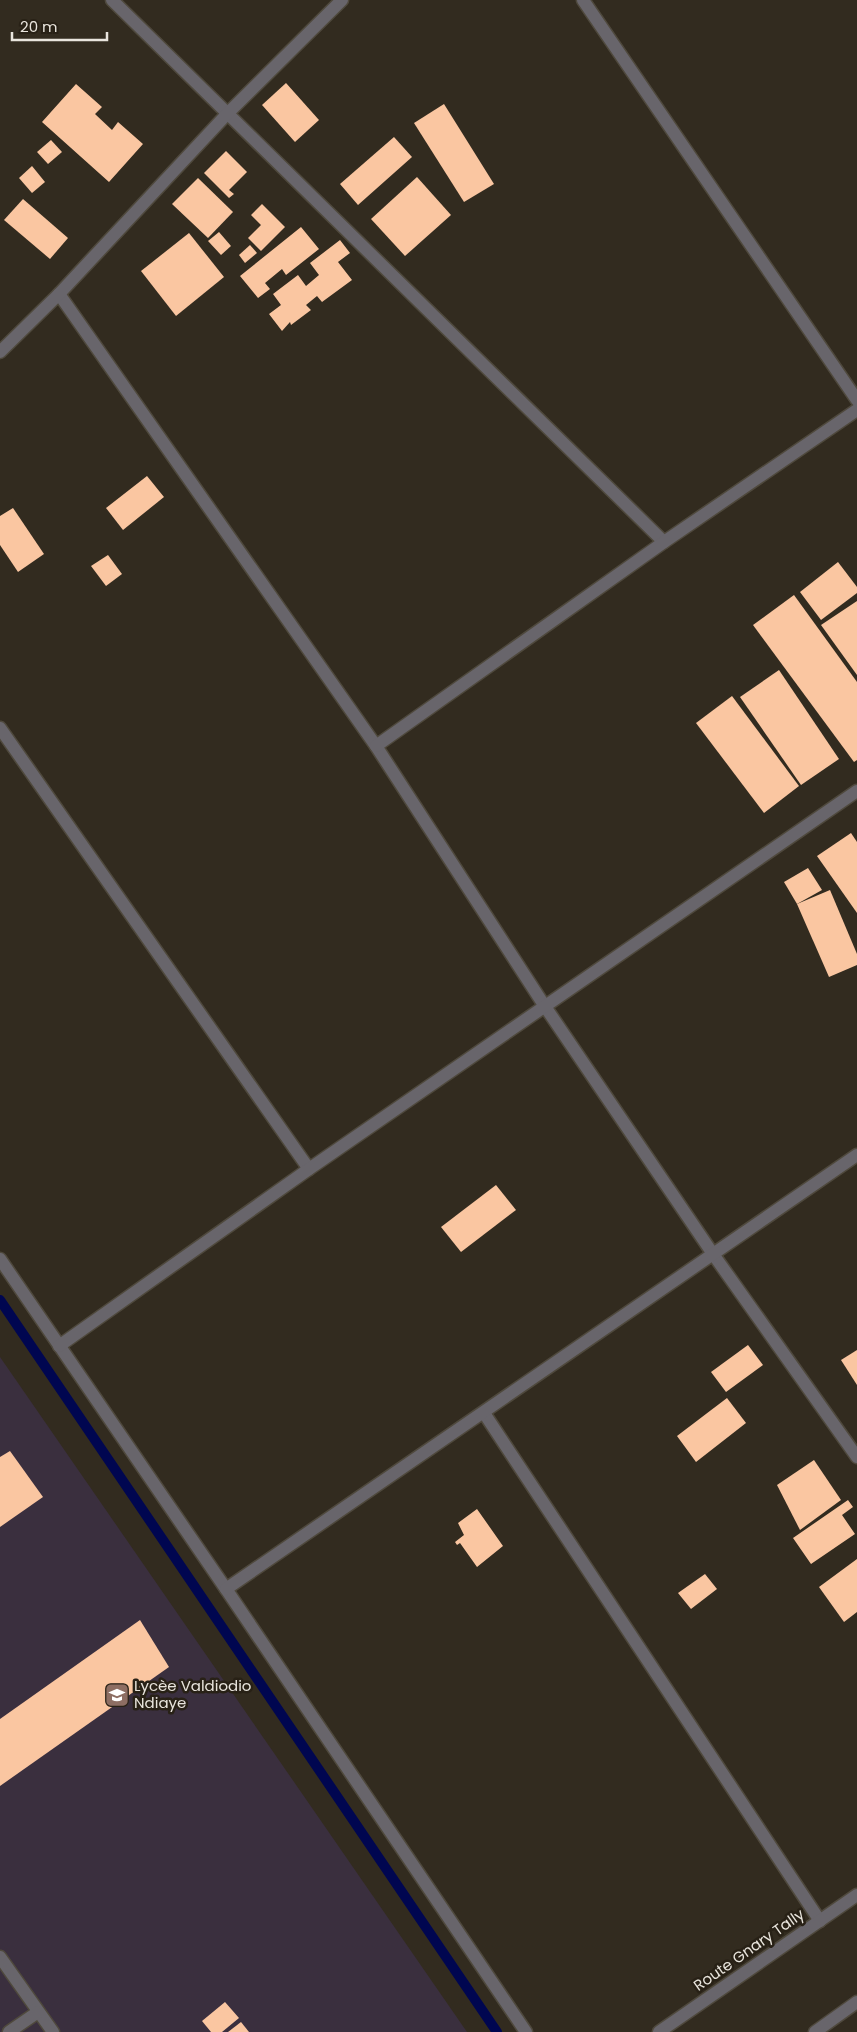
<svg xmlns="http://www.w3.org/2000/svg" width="857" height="2032" font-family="Poppins,sans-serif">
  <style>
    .education { fill: #3a2f3e }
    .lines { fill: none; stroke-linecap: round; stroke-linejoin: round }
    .stream { stroke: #000650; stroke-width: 10 }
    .building { fill: #fac6a1 }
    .minor-casing { stroke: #4f493d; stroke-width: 15 }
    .minor { stroke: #68656b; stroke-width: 12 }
    .labels { text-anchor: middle; stroke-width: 5; stroke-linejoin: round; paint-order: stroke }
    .poi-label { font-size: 15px; fill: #e9e5dd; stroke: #282116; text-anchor: start }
    .street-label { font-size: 15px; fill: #e9e5dd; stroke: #282116 }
  </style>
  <rect width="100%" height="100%" fill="#322b1f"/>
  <!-- education -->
  <path class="education" d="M0,1357L467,2032H0Z"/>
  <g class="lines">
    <!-- stream -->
    <path class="stream" d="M0,1300L497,2032"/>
  </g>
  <!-- building -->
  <g class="building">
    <path d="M286,83L319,120L295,142L262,105Z"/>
    <path d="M76,84L102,107L95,114L112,130L118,122L143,144L109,182L42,122Z"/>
    <path d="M444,104L494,184L464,202L414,123Z"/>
    <path d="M394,137L412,157L358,205L340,184Z"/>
    <path d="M51,140L62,152L48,164L37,152Z"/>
    <path d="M226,151L247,172L229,190L234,194L229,198L204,173Z"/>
    <path d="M32,166L45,182L32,193L19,178Z"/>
    <path d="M417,177L451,215L405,256L371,219Z"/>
    <path d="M198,178L233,212L208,238L172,204Z"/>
    <path d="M23,199L68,238L50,259L4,220Z"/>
    <path d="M262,204L285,227L261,251L248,238L261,225L251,215Z"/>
    <path d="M301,227L319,249L286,275L282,269L265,283L270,289L258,298L240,276Z"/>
    <path d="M219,232L231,246L221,255L208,241Z"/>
    <path d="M189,233L224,277L176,316L141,271Z"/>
    <path d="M340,240L350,253L338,262L352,280L322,302L317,296L306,305L311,310L291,325L290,322L282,331L269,314L281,305L273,294L298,275L306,286L319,275L310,263Z"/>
    <path d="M250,245L257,253L245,263L239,255Z"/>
    <path d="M147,476L164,497L123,530L106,508Z"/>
    <path d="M13,508L44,554L18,572L0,545V516Z"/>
    <path d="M108,555L122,574L106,586L91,566Z"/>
    <path d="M838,562L857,587V593L821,620L800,592Z"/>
    <path d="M794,595L857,682V760L854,762L753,625Z"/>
    <path d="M857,601V675L821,625Z"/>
    <path d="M779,670L839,759L801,785L740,697Z"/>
    <path d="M732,696L799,786L764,813L696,723Z"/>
    <path d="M851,833L857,842V913L817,856Z"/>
    <path d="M808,868L822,890L797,904L784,882Z"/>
    <path d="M830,890L857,954V965L829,977L797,904Z"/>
    <path d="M496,1185L516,1210L461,1252L441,1227Z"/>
    <path d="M748,1345L763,1365L726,1392L711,1372Z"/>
    <path d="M857,1350V1385L841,1360Z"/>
    <path d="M727,1398L746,1423L696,1462L677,1436Z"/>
    <path d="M10,1451L43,1497L0,1527V1457Z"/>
    <path d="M814,1460L841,1500L800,1530L777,1485Z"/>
    <path d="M848,1500L853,1507L842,1515L855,1534L811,1564L793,1538Z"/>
    <path d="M477,1509L503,1546L477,1567L460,1543L457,1545L455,1542L464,1535L458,1523Z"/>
    <path d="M857,1559V1612L844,1622L819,1587Z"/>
    <path d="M705,1574L717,1589L691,1609L678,1593Z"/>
    <path d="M140,1620L169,1667L0,1786V1719Z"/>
    <path d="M225,2002L239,2018L222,2032H211L202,2021Z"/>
    <path d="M241,2022L249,2032H228Z"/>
  </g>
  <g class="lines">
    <!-- minor casing -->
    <g class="minor-casing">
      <g id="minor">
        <path d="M112,0L664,542"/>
        <path d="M583,0L857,400"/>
        <path d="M59,294L376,746L544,1005L713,1254L857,1457"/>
        <path d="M0,352L59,294L227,114L342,0"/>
        <path d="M0,728L309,1169"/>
        <path d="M376,746L664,542L857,410"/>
        <path d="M0,1259L226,1589L526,2032"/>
        <path d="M59,1346L309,1169L857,791"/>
        <path d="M484,1413L820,1921"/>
        <path d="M226,1589L857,1155"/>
        <path d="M0,1957L53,2032"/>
        <path d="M9,2032L38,2012"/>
        <path d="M659,2032L857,1895"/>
        <path d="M815,2032L857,2002"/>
      </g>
    </g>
    <!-- minor -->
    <use href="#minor" class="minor"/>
  </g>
  <!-- icons -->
  <defs>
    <g id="school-square" transform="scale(1.25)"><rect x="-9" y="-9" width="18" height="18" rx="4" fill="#8d6e63" stroke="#282116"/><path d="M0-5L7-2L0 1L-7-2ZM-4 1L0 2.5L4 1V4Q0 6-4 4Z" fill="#fff"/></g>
  </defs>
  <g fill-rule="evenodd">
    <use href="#school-square" x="117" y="1695"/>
  </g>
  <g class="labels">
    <!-- poi labels -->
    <g class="poi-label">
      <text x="134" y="1691">Lycèe Valdiodio<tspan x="134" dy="17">Ndiaye</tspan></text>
    </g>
    <!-- street labels -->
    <g class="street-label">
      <text transform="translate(749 1950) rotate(-35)" y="5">Route Gnary Tally</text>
    </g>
  </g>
  <!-- scale -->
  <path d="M12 32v8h95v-8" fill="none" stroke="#e9e5dd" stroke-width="2.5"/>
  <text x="20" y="32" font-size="15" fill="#e9e5dd" stroke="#282116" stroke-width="4" paint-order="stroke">20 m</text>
</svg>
